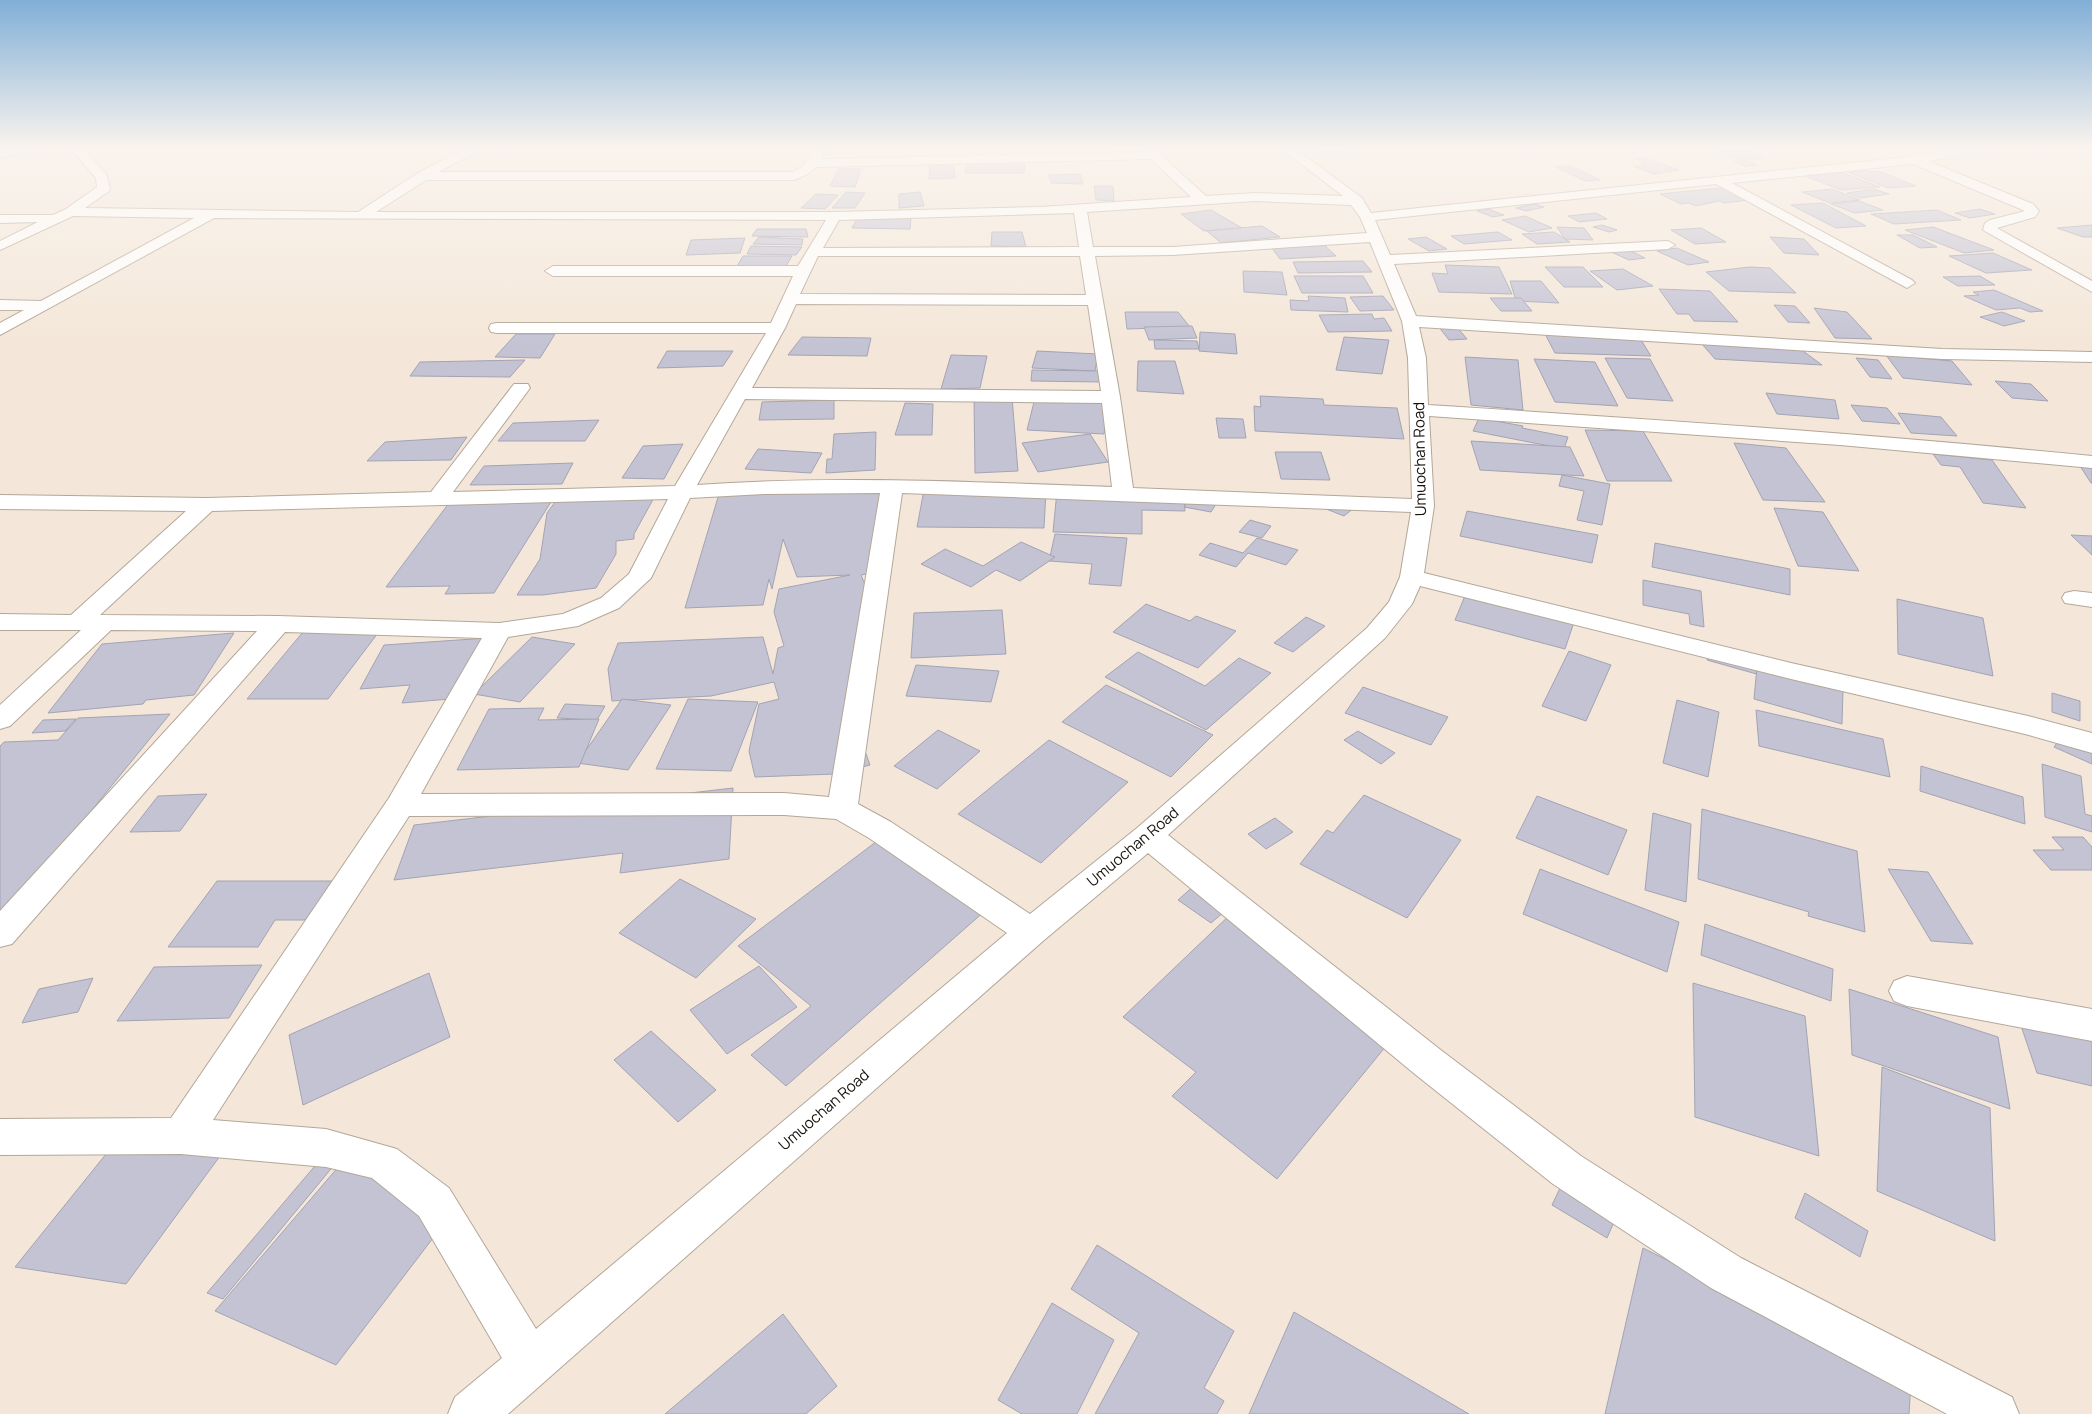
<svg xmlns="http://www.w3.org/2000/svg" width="2092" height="1414" font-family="Manrope,sans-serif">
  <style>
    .building { fill: #c4c3d4; stroke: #a3a3b3 }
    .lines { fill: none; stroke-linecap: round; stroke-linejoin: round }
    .minor-casing { stroke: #b3a799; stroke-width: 2 }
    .minor { fill: #fff; fill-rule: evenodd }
    .labels { text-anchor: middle; stroke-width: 4.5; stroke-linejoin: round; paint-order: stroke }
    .street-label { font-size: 15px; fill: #15110c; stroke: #fff }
  </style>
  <rect width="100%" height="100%" fill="#f4e7d9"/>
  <!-- building -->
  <g class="building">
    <path d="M1743,147L1763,155H1756L1764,159L1742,160L1712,148Z"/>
    <path d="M1642,157L1679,170L1654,174L1635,167L1645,166L1640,164L1647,163L1634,159Z"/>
    <path d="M1734,161H1747L1757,165L1745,166Z"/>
    <path d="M1025,162L1024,173H965L967,163Z"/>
    <path d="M930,165L954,166L955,178L929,179Z"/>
    <path d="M1571,166L1600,180L1585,181L1556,167Z"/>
    <path d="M839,169H861L855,187L830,186Z"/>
    <path d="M1835,170L1880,187L1841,190L1797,173Z"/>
    <path d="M1864,171L1881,172L1916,186L1888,188L1848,172Z"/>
    <path d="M1080,174L1083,184L1051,183L1049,175Z"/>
    <path d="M1094,186H1113L1114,201L1096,200Z"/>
    <path d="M1721,188L1750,200L1724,203L1719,201L1696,206L1689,203L1681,204L1660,194Z"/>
    <path d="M1832,189L1860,200L1830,203L1802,192Z"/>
    <path d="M1874,189L1889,194L1861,198L1847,193Z"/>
    <path d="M846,192L865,193L855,208H832Z"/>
    <path d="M920,192L924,206L899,208V194Z"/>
    <path d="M816,194L838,195L825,209L801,208Z"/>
    <path d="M1859,201L1883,210L1855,213L1831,204Z"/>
    <path d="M1823,203L1866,226L1836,228L1791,205Z"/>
    <path d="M1534,204L1544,207L1526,211L1516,208Z"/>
    <path d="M1488,209L1504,215L1493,217L1477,211Z"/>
    <path d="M1980,209L1995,214L1970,218L1955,213Z"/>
    <path d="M1211,210L1242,228L1204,231L1181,214Z"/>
    <path d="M1937,210L1961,220L1894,224L1871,214Z"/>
    <path d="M1596,213L1607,219L1579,222L1568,216Z"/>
    <path d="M1525,216L1552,228L1529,232L1502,220Z"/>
    <path d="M911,218L910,229L852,228L857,219Z"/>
    <path d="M1602,225L1617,230L1609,232L1593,227Z"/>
    <path d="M2092,225V237H2083L2057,228Z"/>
    <path d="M1262,226L1280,237L1221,243L1207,231Z"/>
    <path d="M1557,227L1584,228L1593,240L1565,239Z"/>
    <path d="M1933,227L1994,250L1964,253L1905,230Z"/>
    <path d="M1701,228L1726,242L1695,244L1671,230Z"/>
    <path d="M757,229H806L808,237L752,236Z"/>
    <path d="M992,232H1022L1026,247L991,246Z"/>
    <path d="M1498,232L1512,240L1464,244L1451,236Z"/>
    <path d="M1554,232L1570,242L1537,244L1522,234Z"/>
    <path d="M1897,235H1913L1937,247L1920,248Z"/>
    <path d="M759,237L803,239L802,245L753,244Z"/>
    <path d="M1426,237L1447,249L1429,251L1408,239Z"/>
    <path d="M1770,237L1804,239L1819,255L1784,253Z"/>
    <path d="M745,238L740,253L686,255L691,240Z"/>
    <path d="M1323,244L1336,256L1280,259L1272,248Z"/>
    <path d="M751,246L802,247L796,255L747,254Z"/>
    <path d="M1625,248L1645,258L1629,260L1609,251Z"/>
    <path d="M1677,248L1709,262L1688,265L1657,251Z"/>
    <path d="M1993,253L2032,270L1986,273L1949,256Z"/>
    <path d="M743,256H792L786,266H737Z"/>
    <path d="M1363,261L1372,272L1298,273L1293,262Z"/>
    <path d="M1445,265L1499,267L1512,294L1439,292L1432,273L1448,274Z"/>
    <path d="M1545,267H1583L1603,287H1564Z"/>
    <path d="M1750,267L1770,268L1796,293L1729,291L1706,272Z"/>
    <path d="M1623,269L1653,286L1617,290L1590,271Z"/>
    <path d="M1243,271L1282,272L1287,295L1244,292Z"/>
    <path d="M1294,276H1363L1373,293H1302Z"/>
    <path d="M1980,276L1995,285L1958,286L1943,277Z"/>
    <path d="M1510,281H1541L1559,303L1516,301Z"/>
    <path d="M1659,289L1710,291L1738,322L1694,321L1689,314H1677Z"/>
    <path d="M1994,290L2043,311L2030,312L2020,308L1996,310L1964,296L1979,295L1973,292Z"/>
    <path d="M1308,296L1345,298L1348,312L1291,310L1290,300L1309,301Z"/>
    <path d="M1383,296L1394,310L1360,311L1350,297Z"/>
    <path d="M1490,298H1521L1532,311H1501Z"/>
    <path d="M1774,305L1795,306L1810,323L1788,322Z"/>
    <path d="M1814,308L1847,312L1872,339L1835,338Z"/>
    <path d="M1125,312H1178L1190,327L1127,329Z"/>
    <path d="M2002,312L2025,321L2004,326L1980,317Z"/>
    <path d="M1372,314L1374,319L1384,318L1392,331L1328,332L1319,315Z"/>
    <path d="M1192,326L1197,338L1149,340L1144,327Z"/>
    <path d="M1438,326H1456L1467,339L1449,340Z"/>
    <path d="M1200,332L1235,334L1237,354L1199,351Z"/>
    <path d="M516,334H555L540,358L495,357Z"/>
    <path d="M1545,334L1641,340L1651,356L1555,353Z"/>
    <path d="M802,337L871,338L867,356L788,355Z"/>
    <path d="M1344,337L1389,340L1382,374L1336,370Z"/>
    <path d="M1154,340L1197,341L1199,349H1155Z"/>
    <path d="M1702,344L1799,348L1822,365L1715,359Z"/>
    <path d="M667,351H733L723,366L657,368Z"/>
    <path d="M1037,351L1098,354L1095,371L1032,368Z"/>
    <path d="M951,355L987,356L980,388L941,389Z"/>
    <path d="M1886,355L1952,361L1972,385L1903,378Z"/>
    <path d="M1465,357L1518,360L1523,410L1471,405Z"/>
    <path d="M1605,358L1650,359L1673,401L1627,398Z"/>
    <path d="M1856,358L1878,360L1892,379L1870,377Z"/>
    <path d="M1534,359L1595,362L1618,406L1555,402Z"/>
    <path d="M525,360L510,377L410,376L420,362Z"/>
    <path d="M1138,361H1175L1184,394L1137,391Z"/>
    <path d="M1032,370L1102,371L1101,382L1031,381Z"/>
    <path d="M1995,381L2031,384L2048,401L2012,398Z"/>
    <path d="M1766,393L1835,400L1839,419L1777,414Z"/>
    <path d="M1036,394L1109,397L1104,434L1027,430Z"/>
    <path d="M1260,396L1323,399L1324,405L1397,408L1404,439L1255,431L1254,406L1261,407Z"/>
    <path d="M1012,397L1018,471L975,473L974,398Z"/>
    <path d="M834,400V419L759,420L762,402Z"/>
    <path d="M905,403L933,404L932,435H895Z"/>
    <path d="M1851,405L1887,408L1900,424L1862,421Z"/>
    <path d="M1898,413L1941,417L1957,436L1911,433Z"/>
    <path d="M1216,418L1243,419L1246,438H1219Z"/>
    <path d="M1479,418L1523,426L1522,428L1568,437L1564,449L1473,431Z"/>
    <path d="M599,420L585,441H498L513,423Z"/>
    <path d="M1585,430L1643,431L1672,481H1607Z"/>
    <path d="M876,432L875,470L826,473L827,459H832L834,434Z"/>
    <path d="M1090,434L1108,462L1038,472L1022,443Z"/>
    <path d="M467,437L451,460L367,461L385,442Z"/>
    <path d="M1471,441L1570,447L1584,476L1480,470Z"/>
    <path d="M1734,443L1786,448L1825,502L1763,500Z"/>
    <path d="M683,444L664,479L622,478L643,446Z"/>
    <path d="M758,449L822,453L811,473L745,469Z"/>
    <path d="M1275,452H1321L1330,480L1281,479Z"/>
    <path d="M1933,454L1992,460L2026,508L1983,503L1960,467L1941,465Z"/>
    <path d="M573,463L562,484L470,485L484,466Z"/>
    <path d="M2078,463L2092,465V483H2091Z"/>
    <path d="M1562,475L1610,484L1602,525L1577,520L1584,491L1559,486Z"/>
    <path d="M881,489L873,573L861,575L870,596L857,729L870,765L835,774L755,777L749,751L759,704L779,699L774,682L711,696L612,701L608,669L618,643L763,637L773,674L778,648L784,646L774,612L779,589L850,575L797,577L783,539L772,589L769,579L763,605L685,608L719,494Z"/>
    <path d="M924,490L1046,491L1044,528L917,527Z"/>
    <path d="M1057,491L1184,494L1185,511L1142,510V534L1053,532Z"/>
    <path d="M1191,495L1218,501L1211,512L1184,507Z"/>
    <path d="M655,496L634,534V539L616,541V554L596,588L543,595H517L540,559L547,513L558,498Z"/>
    <path d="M551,502L494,593L445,594L450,586L386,587L449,503Z"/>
    <path d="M1321,507L1354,508L1344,516Z"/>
    <path d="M1774,508L1823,512L1859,571L1798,566Z"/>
    <path d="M1467,511L1598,535L1592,563L1460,536Z"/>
    <path d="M1250,520L1271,526L1262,538L1239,532Z"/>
    <path d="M1055,534L1127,538L1121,586L1089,584L1092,564L1049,561Z"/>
    <path d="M2071,535L2092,536V555Z"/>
    <path d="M1257,538L1298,550L1286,565L1248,553L1236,567L1199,555L1210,543L1243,553Z"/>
    <path d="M1021,542L1055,557L1020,581L996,570L971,587L921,564L945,549L983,566Z"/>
    <path d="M1655,543L1790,569V595L1652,567Z"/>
    <path d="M1643,580L1701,591L1704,627L1690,624L1689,614L1643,605Z"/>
    <path d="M1467,591L1575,619L1565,649L1455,620Z"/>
    <path d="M1897,599L1983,618L1993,676L1898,654Z"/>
    <path d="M1146,604L1190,621L1196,616L1236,631L1198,668L1113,632Z"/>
    <path d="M1002,610L1006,654L911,658L914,613Z"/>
    <path d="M1306,617L1325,626L1293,652L1274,643Z"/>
    <path d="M303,632L378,633L328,699H247Z"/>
    <path d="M234,633L194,695L146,700L143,704L48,713L102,644Z"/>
    <path d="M532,637L575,644L520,702L474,694Z"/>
    <path d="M488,638L462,698L402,703L410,685L360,689L384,645Z"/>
    <path d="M1711,644L1762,658L1760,675L1707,660Z"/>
    <path d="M1569,651L1611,665L1586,721L1542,706Z"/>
    <path d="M1138,652L1205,686L1239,658L1271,673L1206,730L1105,677Z"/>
    <path d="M916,665L999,671L991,702L906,696Z"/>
    <path d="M1757,667L1843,689L1842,724L1754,699Z"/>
    <path d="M1106,685L1213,735L1171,777L1062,722Z"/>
    <path d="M1363,687L1448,717L1431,745L1345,713Z"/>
    <path d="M2052,693L2080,701V721L2052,712Z"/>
    <path d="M622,699L671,705L628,770L577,763Z"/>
    <path d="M688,699L758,702L731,771L656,769Z"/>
    <path d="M1677,700L1719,712L1708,777L1663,763Z"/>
    <path d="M565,704L605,706L597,720L557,718Z"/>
    <path d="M544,708L538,720L599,719L579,767L457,770L489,709Z"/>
    <path d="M1756,710L1883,739L1890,777L1759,746Z"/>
    <path d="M170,714L0,923V746L4,742L58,740L78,718Z"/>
    <path d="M76,719L65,731L32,733L43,720Z"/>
    <path d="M938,730L980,751L937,789L894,766Z"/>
    <path d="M1358,731L1395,753L1381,764L1344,740Z"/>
    <path d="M2064,733L2092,745V764L2054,747Z"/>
    <path d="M1049,740L1128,782L1041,863L958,814Z"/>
    <path d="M2042,764L2081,776L2085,814L2092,816V832L2045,817Z"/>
    <path d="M1921,766L2023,797L2025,824L1920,791Z"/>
    <path d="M733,788L729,859L620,873L623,853L394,880L414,825Z"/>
    <path d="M207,794L180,831L130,832L158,796Z"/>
    <path d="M1364,795L1461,840L1407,918L1300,864L1327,830L1333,833Z"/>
    <path d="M1537,796L1627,830L1608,875L1516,838Z"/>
    <path d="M1702,809L1857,851L1865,932L1808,916L1809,912L1698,879Z"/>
    <path d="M1653,813L1691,824L1686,902L1645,890Z"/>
    <path d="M1275,818L1293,832L1266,849L1248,834Z"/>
    <path d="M889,832L994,903L786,1086L751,1055L811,1006L738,946Z"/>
    <path d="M2052,837H2083L2092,847V870H2051L2033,850H2064Z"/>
    <path d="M1540,869L1679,922L1667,972L1523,914Z"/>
    <path d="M1888,869L1928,872L1973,944L1931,941Z"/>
    <path d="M680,879L756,919L696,978L619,933Z"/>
    <path d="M217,881H334L310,920H275L258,947H168Z"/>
    <path d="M1196,884L1230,907L1211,923L1178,900Z"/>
    <path d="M1234,911L1288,946L1275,959L1310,983L1405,1023L1277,1179L1172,1096L1196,1072L1123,1017Z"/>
    <path d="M1705,924L1833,969L1831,1001L1701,955Z"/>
    <path d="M262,965L229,1018L117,1021L154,967Z"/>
    <path d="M759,966L797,1007L727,1054L690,1010Z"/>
    <path d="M429,973L450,1037L303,1105L289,1035Z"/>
    <path d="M93,978L78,1012L22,1023L39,989Z"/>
    <path d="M1693,983L1805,1016L1819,1156L1695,1117Z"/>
    <path d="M1849,989L1998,1037L2010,1109L1852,1055Z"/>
    <path d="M2014,1005L2092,1024V1086L2037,1073Z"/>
    <path d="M651,1031L716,1090L678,1122L614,1060Z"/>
    <path d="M1882,1067L1990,1108L1995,1241L1877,1191Z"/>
    <path d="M131,1123L234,1137L126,1284L15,1267Z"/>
    <path d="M357,1145L456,1208L336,1365L215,1311Z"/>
    <path d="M331,1147L345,1152L223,1299L207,1293Z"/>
    <path d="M1562,1184L1617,1215L1607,1238L1552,1205Z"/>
    <path d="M1805,1193L1868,1231L1860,1257L1795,1218Z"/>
    <path d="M1097,1245L1234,1331L1204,1388L1224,1401L1217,1414H1095L1139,1333L1071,1289Z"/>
    <path d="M1643,1248L1911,1382L1909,1414H1605Z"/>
    <path d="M1052,1303L1114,1340L1077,1414H1022L998,1400Z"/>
    <path d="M1294,1312L1469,1414H1249Z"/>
    <path d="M783,1314L837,1386L806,1414H665Z"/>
  </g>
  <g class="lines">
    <!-- minor casing -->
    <g class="minor-casing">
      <g id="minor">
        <path d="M14,147H41L35,150L0,157V149Z"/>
        <path d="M69,147H81L106,174L110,188L109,191L85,208L358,212L418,173L445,159L471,147H487L438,172H793L803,166L816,147H828L821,159L1143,152L1139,147H1152L1206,196L1255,193L1343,196L1279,147H1358L1352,150L1300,152L1362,198L1371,213L1908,157L1967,147H1993L1987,150L1928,161L2033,204L2039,211L2035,217L1997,228L2092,281V292L1983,230L1985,223L1990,220L2025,211L2023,210L1913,164L1732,183L1912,280L1915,283L1907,288L1716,184L1375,220L1390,255L1668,241L1675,245L1668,249L1394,264L1416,316L1942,349L2092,352V362L1942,359L1419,327L1426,358L1428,405C1650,419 1871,434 2092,456V468L1840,445L1429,416L1434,506L1424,573L1791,663L2028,716L2092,733V753L2025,734L1791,679L1420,586L1412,604L1385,638L1168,835L1442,1051L1581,1156L1741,1258L2012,1397L2019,1414H1947L1711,1288L1553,1184L1416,1075L1148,853L1043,941L508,1414H448L455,1397L502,1358L419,1216L372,1178L326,1167L181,1154L0,1155V1119L171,1118L389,798L482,638L285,632L12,944L0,947V911L257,631L111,630L10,726L0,729V705L81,630H0V614L71,615L186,511L0,509V495L206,498L431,492L514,384H528L530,388L453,492L675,486L766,333H497L491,332L489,328L491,324L497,323H771L793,276H553L545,271L553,266H798L826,220L214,218L0,335V323L24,310H0V300L41,301L194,218L73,216L0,250V241L38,222L0,223V215H53L66,209L97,187L96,178ZM1151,159L1191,197L1041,207L835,212H376L426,180H794L808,174L816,167ZM1255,201L1351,205L1360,217L1367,233L1173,247H1093L1087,212ZM1074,213L1079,247L823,248L839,220ZM1370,242L1402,321L1408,358L1412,499L1133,488L1120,397L1095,256L1173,255ZM818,256H1080L1086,295L800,294ZM796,304L1088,305L1101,391L752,388L785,328ZM745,399L1102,403L1112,487C973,482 835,475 697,485ZM880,493L829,797L784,793L421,794L508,637L578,626L619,608L651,578L690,498L764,494ZM902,493L1411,512L1400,577L1389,602L1367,628L1137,828L1030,914L891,822L858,804ZM668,499L629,574L601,598L563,614L499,623L278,616L100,615L212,511ZM784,815L836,819L869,838L1007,933L536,1329L449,1188L397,1149L326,1129L213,1120L409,816Z"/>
        <path d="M2074,591L2092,593V607L2065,603L2062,598L2065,593Z"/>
        <path d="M1907,976L2092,1009V1041L1907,1006L1894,1001L1889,991L1894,981Z"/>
      </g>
    </g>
    <!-- minor -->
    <use href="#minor" class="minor"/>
  </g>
  <!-- sky -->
  <linearGradient id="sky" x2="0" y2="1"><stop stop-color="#81afd7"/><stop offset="0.43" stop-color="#faf4ee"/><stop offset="1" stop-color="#faf4ee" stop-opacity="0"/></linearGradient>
  <rect width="2092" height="345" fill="url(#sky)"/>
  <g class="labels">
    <!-- street labels -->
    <g class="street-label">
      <text transform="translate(1420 459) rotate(-91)" y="5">Umuochan Road</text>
      <text transform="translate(1133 847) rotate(-40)" y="5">Umuochan Road</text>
      <text transform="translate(824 1110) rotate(-41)" y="5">Umuochan Road</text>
    </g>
  </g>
</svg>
